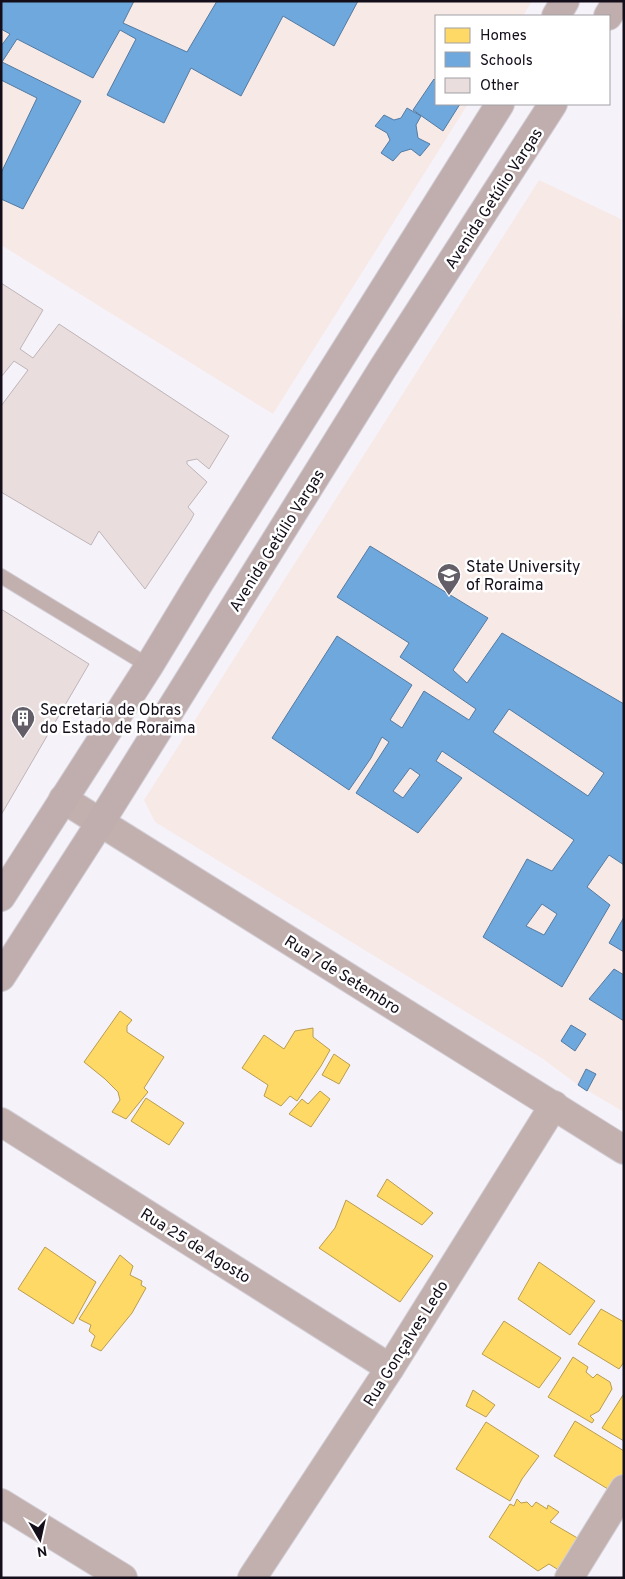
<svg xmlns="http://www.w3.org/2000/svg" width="625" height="1579" font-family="Overpass,sans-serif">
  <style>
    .education { fill: #f7eae6 }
    .homes { fill: #ffd966; stroke: #b89c4f }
    .schools { fill: #6fa8dc; stroke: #547aa2; fill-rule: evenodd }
    .building { fill: #eadddd; stroke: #beb5b7 }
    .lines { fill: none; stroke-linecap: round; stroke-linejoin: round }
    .service-casing { stroke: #d2ced5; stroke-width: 16 }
    .minor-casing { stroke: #d2ced5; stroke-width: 30 }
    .secondary-casing { stroke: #d2ced5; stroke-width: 30 }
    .service { stroke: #c1b0ae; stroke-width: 14 }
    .minor { stroke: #c1b0ae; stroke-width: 28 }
    .secondary { stroke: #c0aeae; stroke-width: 28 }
    .labels { text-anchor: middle; stroke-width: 5; stroke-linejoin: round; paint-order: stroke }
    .street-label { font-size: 16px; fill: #140e1a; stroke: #fff }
    .poi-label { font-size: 16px; fill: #140e1a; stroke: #fff; text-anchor: start }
  </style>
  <rect width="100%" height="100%" fill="#f6f2fa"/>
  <!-- education -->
  <g class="education">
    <path d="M1,1H532L523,16H436V104H468L273,414L1,245Z"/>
    <path d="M539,180L621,219V317L624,327V1112L578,1085L543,1059L155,822L144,800Z"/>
  </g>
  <!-- homes -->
  <g class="homes">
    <path d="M120,1011L132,1020L127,1026V1032L164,1057L144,1088L148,1092L126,1119L112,1112L120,1100L118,1092L105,1079L84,1062Z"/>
    <path d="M313,1028V1037L330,1050L321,1066L297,1101L290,1096L281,1106L264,1096L268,1085L242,1068L264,1035L284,1049L295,1031Z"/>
    <path d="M334,1054L350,1065L339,1084L322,1075Z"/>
    <path d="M320,1091L330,1099L311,1127L289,1114L302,1099L308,1104Z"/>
    <path d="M146,1098L184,1123L169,1145L131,1121Z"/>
    <path d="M387,1179L433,1213L422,1225L377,1196Z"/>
    <path d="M346,1200L433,1256L400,1302L319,1248L335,1228Z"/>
    <path d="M45,1247L96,1282L73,1324L18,1289Z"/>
    <path d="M120,1255L133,1266L130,1275L142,1281L141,1285L146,1288L132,1313L101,1351L91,1346L95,1336L89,1331L91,1325L79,1319Z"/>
    <path d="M539,1262L595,1301L570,1335L518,1299Z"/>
    <path d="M601,1309L624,1322V1362L619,1369L578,1344Z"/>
    <path d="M504,1321L561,1358L539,1388L482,1354Z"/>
    <path d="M573,1357L588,1367L586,1372L593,1378L597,1374L610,1382L612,1389L599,1411L590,1416L594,1420L592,1423L548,1397Z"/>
    <path d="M473,1390L495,1405L486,1417L466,1406Z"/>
    <path d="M623,1395H624V1441L602,1428Z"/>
    <path d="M575,1421L624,1451V1482L616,1494L554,1456Z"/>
    <path d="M486,1422L539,1456L522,1479L510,1501L456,1469Z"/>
    <path d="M517,1499L521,1503L527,1502L532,1507L536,1502L547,1509L548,1505L559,1512L550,1522L586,1543L565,1574L549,1564L538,1571L489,1537L510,1504L514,1506Z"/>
  </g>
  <!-- schools -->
  <g class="schools">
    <path d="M1,1H134L123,23L187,52L217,1H358L334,46L283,16L241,96L191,68L164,123L107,95L136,39L120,30L93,78L17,39L2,62L81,101L23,209L1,199V173L37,98L1,80V46L10,34L1,29Z"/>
    <path d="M434,79L436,81V104H460L443,131L413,110Z"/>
    <path d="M407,108L421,116L416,125L418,138L430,144L420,156L411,149L401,152L393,161L381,153L390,140L387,133L375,126L384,115L394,120L401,118Z"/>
    <path d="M370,546L488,618L453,670L467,683L502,633L624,704V865L609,855L587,887L610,905L562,987L483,937L527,859L552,871L574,840L442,751L436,761L462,778L418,833L356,793L389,742L382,737L371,758L349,790L272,738L337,636L412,685L390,720L402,728L424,691L469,720L476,709L400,657L409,643L337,597ZM509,709L604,773L588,796L493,732ZM410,768L420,775L403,798L393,791ZM542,904L557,914L544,935L526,926Z"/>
    <path d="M624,917V952L609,943Z"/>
    <path d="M614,969L624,975V1021L589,999Z"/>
    <path d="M571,1025L586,1034L575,1051L561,1041Z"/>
    <path d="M586,1069L596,1074L587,1091L578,1085Z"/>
  </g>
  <!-- building -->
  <g class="building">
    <path d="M1,283L43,310L20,349L33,358L59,324L229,436L209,469L197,459L187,461V464L207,482L188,507L194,514L191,520L145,589L99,531L91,545L1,492V406L28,370L14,361L1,377Z"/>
    <path d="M1,609L89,664L1,815Z"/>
  </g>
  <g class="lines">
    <!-- service casing -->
    <g class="service-casing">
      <path id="service" d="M1,576L149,666"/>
    </g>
    <!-- minor casing -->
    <g class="minor-casing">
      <g id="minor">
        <path d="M63,799L624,1150"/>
        <path d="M1,1122L390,1368"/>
        <path d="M1,1503L123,1578"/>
        <path d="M252,1578L390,1368L554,1105"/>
        <path d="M569,1578L624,1489"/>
      </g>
    </g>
    <!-- secondary casing -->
    <g class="secondary-casing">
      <g id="secondary">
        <path d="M556,16L565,1"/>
        <path d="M608,16L617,1"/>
        <path d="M1,897L149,666L198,585L500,104"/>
        <path d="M1,977L100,823L383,368L553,104"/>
      </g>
    </g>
    <!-- service -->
    <use href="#service" class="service"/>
    <!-- minor -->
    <use href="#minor" class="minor"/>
    <!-- secondary -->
    <use href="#secondary" class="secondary"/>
  </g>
  <!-- icons -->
  <defs>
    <g id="university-pin" transform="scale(1.25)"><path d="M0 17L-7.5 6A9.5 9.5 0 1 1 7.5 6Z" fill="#635e68" stroke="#fff"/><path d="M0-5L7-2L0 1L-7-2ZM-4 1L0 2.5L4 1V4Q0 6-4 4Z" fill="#fff"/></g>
    <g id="building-pin" transform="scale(1.25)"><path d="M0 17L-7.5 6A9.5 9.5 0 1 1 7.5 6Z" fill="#635e68" stroke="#fff"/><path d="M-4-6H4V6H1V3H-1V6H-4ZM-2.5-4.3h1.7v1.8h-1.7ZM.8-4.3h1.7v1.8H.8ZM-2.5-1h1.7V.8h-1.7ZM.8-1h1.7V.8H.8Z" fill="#fff"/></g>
  </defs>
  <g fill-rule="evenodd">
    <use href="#university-pin" x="449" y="575"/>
    <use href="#building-pin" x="23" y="718"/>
  </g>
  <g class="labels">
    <!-- street labels -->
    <g class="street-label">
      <text transform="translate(493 198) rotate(-57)" y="6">Avenida Getúlio Vargas</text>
      <text transform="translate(276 540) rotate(-58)" y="6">Avenida Getúlio Vargas</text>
      <text transform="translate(343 974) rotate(32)" y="6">Rua 7 de Setembro</text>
      <text transform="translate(196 1245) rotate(32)" y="6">Rua 25 de Agosto</text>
      <text transform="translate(405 1343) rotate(-58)" y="6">Rua Gonçalves Ledo</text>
    </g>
    <!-- poi labels -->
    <g class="poi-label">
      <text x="466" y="572">State University<tspan x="466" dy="18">of Roraima</tspan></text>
      <text x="40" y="715">Secretaria de Obras<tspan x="40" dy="18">do Estado de Roraima</tspan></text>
    </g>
  </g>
  <!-- border -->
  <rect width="625" height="1579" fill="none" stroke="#140e1a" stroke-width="5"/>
  <!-- legend -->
  <rect x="435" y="15" width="175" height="90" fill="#ffffff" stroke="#a19fa3"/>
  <rect x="445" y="28" width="25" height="15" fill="#ffd966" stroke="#a19fa3"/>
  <text x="480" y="40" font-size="15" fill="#140e1a">Homes</text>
  <rect x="445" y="52" width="25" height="15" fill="#6fa8dc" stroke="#a19fa3"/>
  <text x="480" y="65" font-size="15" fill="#140e1a">Schools</text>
  <rect x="445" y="78" width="25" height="15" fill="#eadddd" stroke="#a19fa3"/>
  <text x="480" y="90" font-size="15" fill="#140e1a">Other</text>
  <!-- north arrow -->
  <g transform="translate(40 1539) rotate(171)" stroke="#ffffff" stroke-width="4" paint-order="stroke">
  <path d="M0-4L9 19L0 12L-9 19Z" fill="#140e1a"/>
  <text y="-8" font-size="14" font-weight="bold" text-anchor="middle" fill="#140e1a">N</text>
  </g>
</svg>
